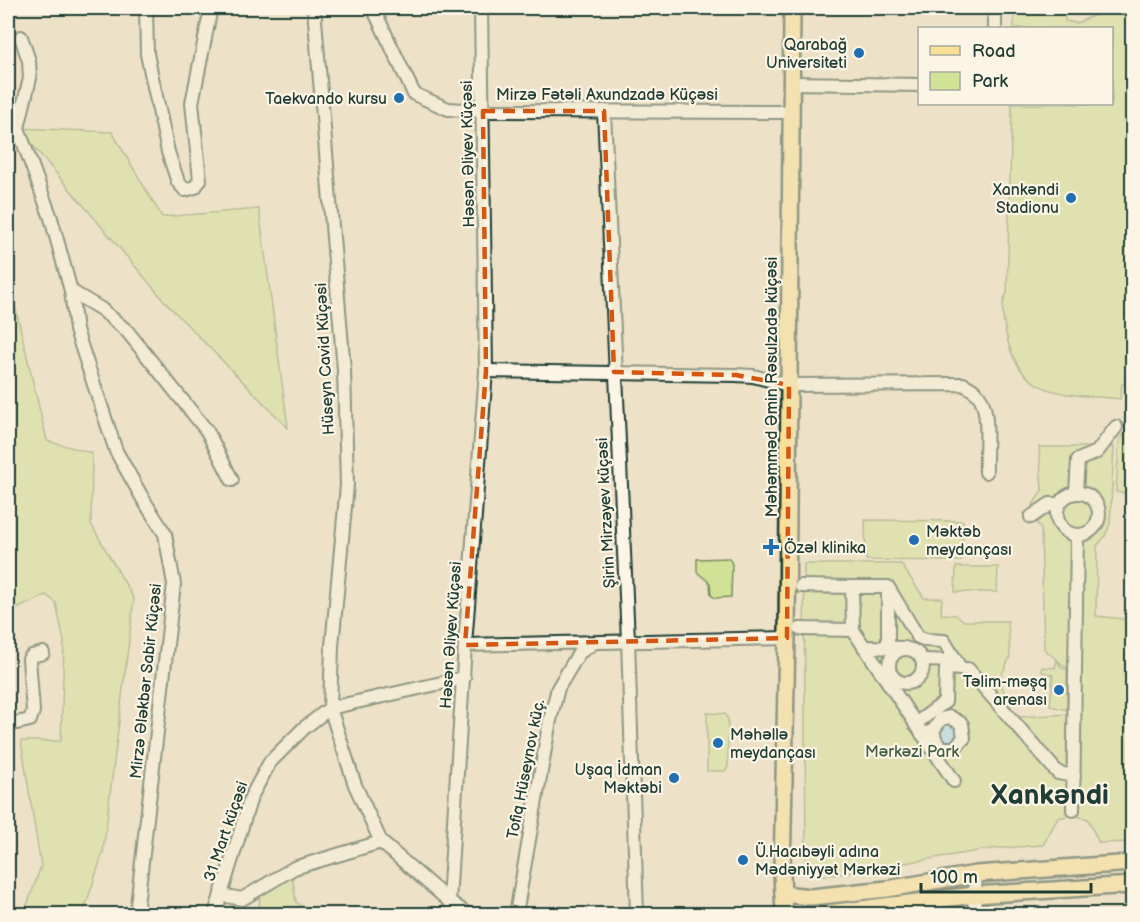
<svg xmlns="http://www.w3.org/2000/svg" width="1140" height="922" font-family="'Balsamiq Sans',sans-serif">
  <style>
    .green { fill: #d1e195; stroke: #788f64; stroke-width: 1.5 }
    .water { fill: #9ad8fb; stroke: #699aab; stroke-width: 1.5 }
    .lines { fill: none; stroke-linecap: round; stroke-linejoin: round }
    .minor-casing { stroke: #1f3d34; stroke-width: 16 }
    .major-casing { stroke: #1f3d34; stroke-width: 20 }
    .minor { stroke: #fcf5e5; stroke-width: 12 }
    .major { stroke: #fadf96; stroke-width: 15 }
    .marked { fill: none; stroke: #d45610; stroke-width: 4.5; stroke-dasharray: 12 8; stroke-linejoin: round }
    .poi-dot { fill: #1f6fb2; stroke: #fcf5e5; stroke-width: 2 }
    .labels { text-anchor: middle; stroke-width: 4.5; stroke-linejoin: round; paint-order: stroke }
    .poi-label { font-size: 16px; fill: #1f3d34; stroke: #fcf5e5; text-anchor: end }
    .street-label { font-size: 16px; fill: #1f3d34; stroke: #fcf5e5 }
    .park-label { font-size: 16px; fill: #435e47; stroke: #fcf5e5 }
    .town-label { font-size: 28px; font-weight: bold; fill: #1f3d34; stroke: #fcf5e5 }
  </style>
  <rect width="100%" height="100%" fill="#ede1c7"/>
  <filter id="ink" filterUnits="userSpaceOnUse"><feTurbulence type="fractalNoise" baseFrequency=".0167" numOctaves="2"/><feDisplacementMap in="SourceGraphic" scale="12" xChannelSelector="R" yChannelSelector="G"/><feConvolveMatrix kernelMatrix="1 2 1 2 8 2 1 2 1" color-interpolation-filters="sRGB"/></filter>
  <g filter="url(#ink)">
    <!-- green -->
    <g class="green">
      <path d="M1014,8H1064L1065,21L1077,23L1095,15L1132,11V380L1122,384L1120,399C1065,393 1019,400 1006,333C1003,319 1000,305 1007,293L1012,104H1112V28H1014Z"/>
      <path d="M18,128L112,132L162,217L259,209L288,428L167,304Z"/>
      <path d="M8,276L47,441L92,453L91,524L134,599L103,852L83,914H24L41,866L21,741H61L64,641L56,603L46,595L8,613Z"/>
      <path d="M1132,428V487L1124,493L1116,492L1119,441L1124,433Z"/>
      <path d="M1039,447H1114L1110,524L1105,536L1097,546L1096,616L1132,620V842L1099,843L1088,819L1073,815L1058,818L1043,845L990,849L826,876L815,873L806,863L804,564H901L924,598H942L941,614L956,615L964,621H1008L1010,657L999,680L1013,711L1019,717L1069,714L1068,669L1057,660L1062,668L1067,669V710L1050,706L1053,675L1042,672V667L1055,668L1057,660L1044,649L1041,529L1029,512L1042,490Z"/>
      <path d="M865,520L963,521L962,561L866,560Z"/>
      <path d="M729,558L732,564L731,597L715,598L711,595L710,583L697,572V559Z"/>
      <path d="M956,567H998L997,592H955Z"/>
      <path d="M707,713L725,714L728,720V767L725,771H707Z"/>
      <path d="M292,874L296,902L313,914H260L259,892Z"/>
    </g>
    <!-- water -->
    <circle class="water" cx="948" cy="733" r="9"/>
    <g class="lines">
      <!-- minor casing -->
      <g class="minor-casing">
        <g id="minor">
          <path d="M146,8L147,54L168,152L178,182L185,190L195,187L200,180L192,103L211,8"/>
          <path d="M314,8L344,370L347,485L332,646L330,708L355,785L381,842L449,901L467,914"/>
          <path d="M373,8L414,94L448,109L483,111L790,112"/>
          <path d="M995,8V28"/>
          <path d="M21,37L29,61L30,78L18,128L51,218L71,291L76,330L116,451L143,499L165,534L174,584L136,914"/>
          <path d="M791,83L920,85"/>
          <path d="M604,111L628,640L637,914"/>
          <path d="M71,291L101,309L127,331L207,431L232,480"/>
          <path d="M486,371L736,375L753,376L789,385L963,384C970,388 977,391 981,399C990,417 985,452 986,472"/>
          <path d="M1076,492L1078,460L1097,452L1116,427"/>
          <circle cx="1078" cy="514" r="21"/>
          <path d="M1031,517L1050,504H1059"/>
          <path d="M801,586L852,587L853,630L954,781"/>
          <path d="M852,587H888L918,637L926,640L944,641L961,669L946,668L945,702L915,724"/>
          <path d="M800,629L853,630"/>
          <path d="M465,645L787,638"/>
          <path d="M864,647L905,648"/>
          <path d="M888,648V589"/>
          <circle cx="906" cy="666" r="17"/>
          <path d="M922,660L956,661"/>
          <path d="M961,669H968L1058,773L1074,776"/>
          <path d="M8,725L30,720L33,711L29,659L32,656L43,653"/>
          <path d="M922,734L933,731L941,719L950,717L962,724L964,738L954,748H945L937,744L933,731"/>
          <path d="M1073,810L1077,535"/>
          <path d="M221,895L242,899L294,868L381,842"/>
          <path d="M449,901L465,645L486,371L481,8"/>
          <path d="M215,914L251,797L270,762L304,728L330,708L464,678"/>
          <path d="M516,914L550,720L558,688L579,653L593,643"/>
          <path d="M974,914L976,874"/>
        </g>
      </g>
      <!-- major casing -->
      <g class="major-casing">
        <g id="major">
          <path d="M783,894L811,897L887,889L976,874L1132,863"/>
          <path d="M784,914L782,874L787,638L792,8"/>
          <path d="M820,914L974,895L1132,885"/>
        </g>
      </g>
      <!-- minor -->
      <use href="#minor" class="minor"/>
      <!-- major -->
      <use href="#major" class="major"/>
    </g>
  </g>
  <!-- marked area -->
  <path d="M0 0H1140V922H0ZM483,111H604L614,372L736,375L789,385L787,638L465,645L486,371Z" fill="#ede1c7" fill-opacity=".55" fill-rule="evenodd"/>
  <path class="marked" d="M483,111H604L614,372L736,375L789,385L787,638L465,645L486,371Z"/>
  <!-- markers -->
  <g class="poi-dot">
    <circle cx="859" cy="53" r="6"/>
    <circle cx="399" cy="98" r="6"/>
    <circle cx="1071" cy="198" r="6"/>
    <circle cx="914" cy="540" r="6"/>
    <path d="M768 538h6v6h6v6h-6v6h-6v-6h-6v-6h6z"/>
    <circle cx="1059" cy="690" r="6"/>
    <circle cx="718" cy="743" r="6"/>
    <circle cx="674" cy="778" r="6"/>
    <circle cx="743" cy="860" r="6"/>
  </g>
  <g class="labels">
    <!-- poi labels -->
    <g class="poi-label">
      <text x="847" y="50">Qarabağ<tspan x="847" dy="18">Universiteti</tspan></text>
      <text x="387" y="104">Taekvando kursu</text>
      <text x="1059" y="195">Xankəndi<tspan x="1059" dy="18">Stadionu</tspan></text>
      <text x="926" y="537" text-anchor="start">Məktəb<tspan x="926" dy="18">meydançası</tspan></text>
      <text x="784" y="553" text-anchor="start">Özəl klinika</text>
      <text x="1047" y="687">Təlim-məşq<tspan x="1047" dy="18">arenası</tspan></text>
      <text x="730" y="740" text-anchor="start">Məhəllə<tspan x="730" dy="18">meydançası</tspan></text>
      <text x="662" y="775">Uşaq İdman<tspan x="662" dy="18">Məktəbi</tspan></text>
      <text x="755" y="857" text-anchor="start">Ü.Hacıbəyli adına<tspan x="755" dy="18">Mədəniyyət Mərkəzi</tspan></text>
    </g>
    <!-- street labels -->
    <g class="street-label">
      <text x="607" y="100">Mirzə Fətəli Axundzadə Küçəsi</text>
      <text transform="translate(467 154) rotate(-91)" y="6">Həsən Əliyev Küçəsi</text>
      <text transform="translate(324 359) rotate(-93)" y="6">Hüseyn Cavid Küçəsi</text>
      <text transform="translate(771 387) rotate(-90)" y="6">Məhəmməd Əmin Rəsulzadə küçəsi</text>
      <text transform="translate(605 513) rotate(-93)" y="6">Şirin Mirzəyev küçəsi</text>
      <text transform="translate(450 635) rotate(-86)" y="6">Həsən Əliyev Küçəsi</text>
      <text transform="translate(145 681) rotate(-84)" y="6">Mirzə Ələkbər Sabir Küçəsi</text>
      <text transform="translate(525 769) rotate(-79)" y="6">Tofiq Hüseynov küç.</text>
      <text transform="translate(225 831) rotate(-71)" y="6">31 Mart küçəsi</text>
    </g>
    <!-- park labels -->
    <g class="park-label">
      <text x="912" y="757">Mərkəzi Park</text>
    </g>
    <!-- town labels -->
    <g class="town-label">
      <text x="1050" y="804">Xankəndi</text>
    </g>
  </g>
  <!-- margin -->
  <rect width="1140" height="922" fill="none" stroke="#fcf5e5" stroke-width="30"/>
  <rect x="15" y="15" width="1110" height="892" fill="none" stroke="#1f3d34" stroke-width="2" filter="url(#ink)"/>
  <!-- legend -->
  <rect x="918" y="27" width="195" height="78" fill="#fcf5e5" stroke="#a4ab9e" stroke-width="1.5"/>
  <rect x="930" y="46" width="30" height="9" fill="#fadf96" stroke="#a4ab9e" stroke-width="1.5"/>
  <text x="972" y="57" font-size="18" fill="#1f3d34">Road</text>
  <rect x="930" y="72" width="30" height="18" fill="#d1e195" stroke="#a4ab9e" stroke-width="1.5"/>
  <text x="972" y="87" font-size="18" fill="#1f3d34">Park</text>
  <!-- scale -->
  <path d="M921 883v9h170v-9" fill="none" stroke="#1f3d34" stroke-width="3"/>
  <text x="930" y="883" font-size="18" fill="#1f3d34" stroke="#fcf5e5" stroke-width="4.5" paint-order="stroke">100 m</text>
</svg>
